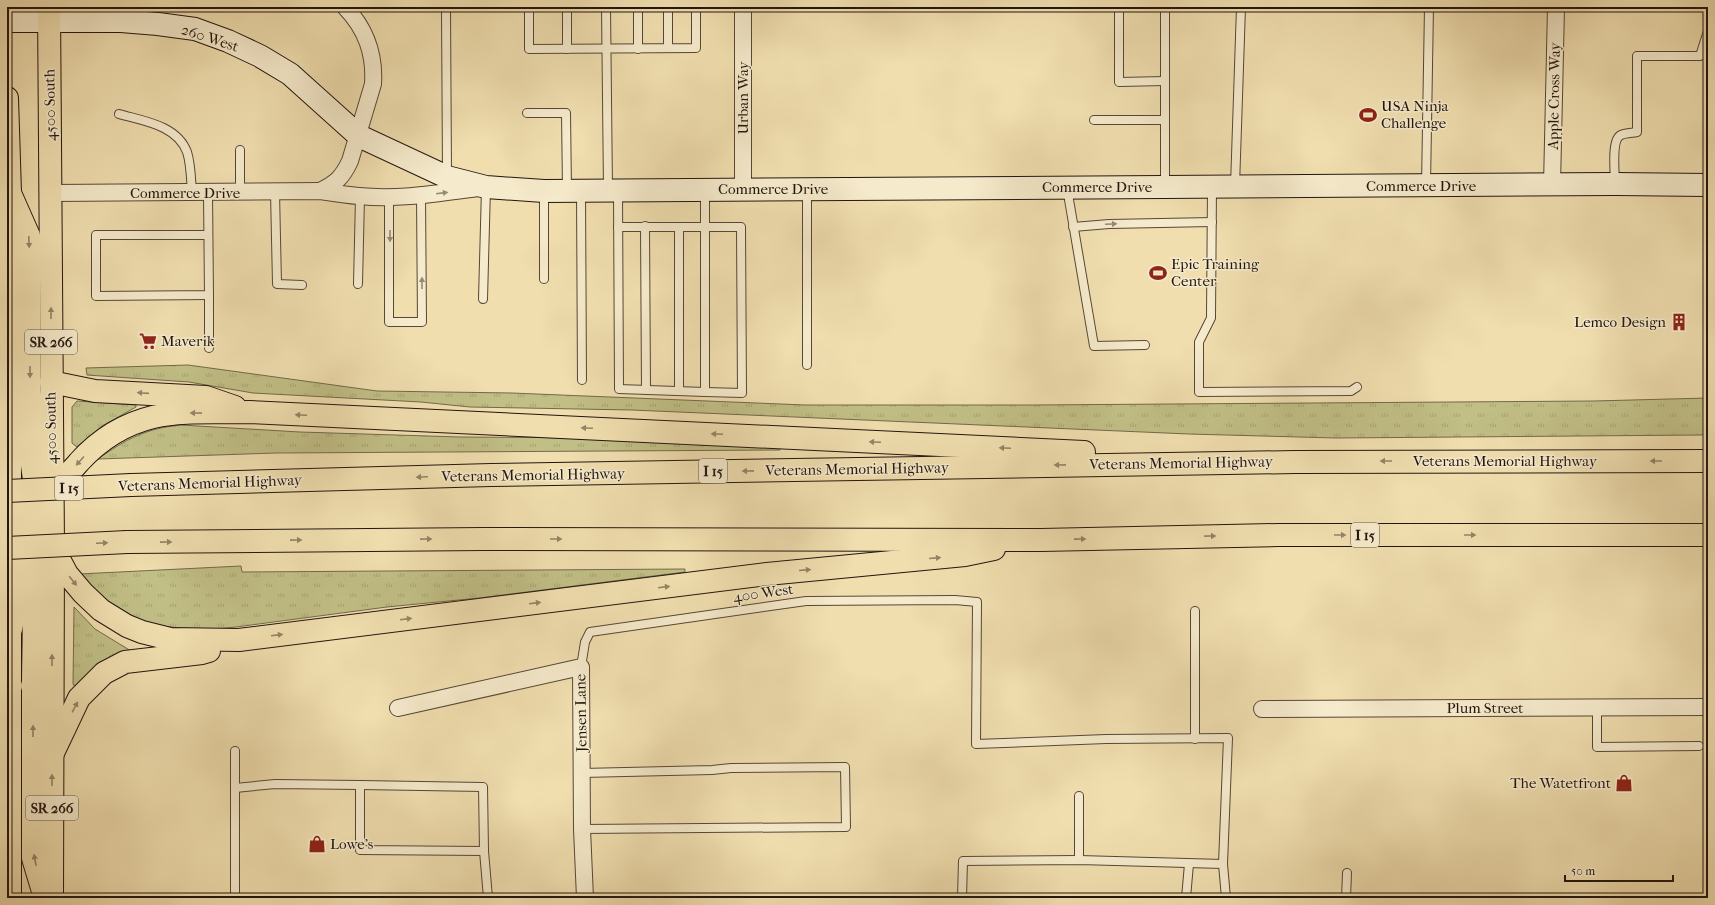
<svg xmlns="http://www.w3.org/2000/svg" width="1715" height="905" font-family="'IM FELL French Canon',serif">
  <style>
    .grass { fill: url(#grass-tufts); stroke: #726a4a }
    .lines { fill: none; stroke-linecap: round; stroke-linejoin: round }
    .lane-casing { stroke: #564737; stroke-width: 10 }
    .street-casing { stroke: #564737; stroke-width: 18 }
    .secondary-casing { stroke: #22150f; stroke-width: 24 }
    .primary-casing { stroke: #22150f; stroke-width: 24 }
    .highway-casing { stroke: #22150f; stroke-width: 24 }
    .lane { stroke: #f5eacb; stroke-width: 8 }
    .street { stroke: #f5eacb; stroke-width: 16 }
    .secondary { stroke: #f5eacb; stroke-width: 22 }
    .primary { stroke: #f0deaf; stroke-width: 22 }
    .highway { stroke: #f0deaf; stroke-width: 22 }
    .highway-bridge-casing { stroke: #22150f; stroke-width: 24; stroke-linecap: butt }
    .highway-bridge { stroke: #f0deaf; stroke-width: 22 }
    .oneway { fill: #968a76 }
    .oneway2 { fill: #938467 }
    .labels { text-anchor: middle; stroke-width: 3; stroke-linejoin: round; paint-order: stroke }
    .shield { fill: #f5eacb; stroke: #615547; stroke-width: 1 }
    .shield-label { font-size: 14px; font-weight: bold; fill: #22150f }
    .street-label { font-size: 15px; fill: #22150f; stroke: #f5eacb }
    .poi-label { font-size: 15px; fill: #22150f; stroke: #f5eacb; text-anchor: start }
  </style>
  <defs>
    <pattern id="grass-tufts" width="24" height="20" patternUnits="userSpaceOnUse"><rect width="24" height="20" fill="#c1bf86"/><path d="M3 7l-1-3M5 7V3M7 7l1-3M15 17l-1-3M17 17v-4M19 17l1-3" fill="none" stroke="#a6a372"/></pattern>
  </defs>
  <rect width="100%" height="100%" fill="#f0deaf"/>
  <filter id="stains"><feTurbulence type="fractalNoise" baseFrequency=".005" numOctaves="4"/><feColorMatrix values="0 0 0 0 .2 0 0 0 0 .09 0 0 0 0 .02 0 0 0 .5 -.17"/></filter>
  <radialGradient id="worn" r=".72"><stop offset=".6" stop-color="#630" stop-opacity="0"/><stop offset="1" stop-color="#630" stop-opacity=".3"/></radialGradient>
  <!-- grass -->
  <g class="grass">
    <path d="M188,365L377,391L512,393L805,405H1032L1594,401L1708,398V432L1702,435L1336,438L1189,434L632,410L470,407L421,402L253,393L189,382L87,375L86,368Z"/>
    <path d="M77,401L136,405V407L102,426L77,447L72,443V407Z"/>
    <path d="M181,425L300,432L460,437L616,438L780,442V450L276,453L98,459C126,439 147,428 181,425Z"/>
    <path d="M241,566L242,572L685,569V572L479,598L387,607L236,627L205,630L158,626L135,618L106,601L79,574Z"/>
    <path d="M74,607L95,629L131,651C109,660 90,667 75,687L73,684Z"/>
  </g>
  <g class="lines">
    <!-- lane casing -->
    <g class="lane-casing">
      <g id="lane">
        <path d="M446,7L447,175"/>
        <path d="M529,7V49L696,48V7"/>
        <path d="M567,7V49"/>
        <path d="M606,7L608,189"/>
        <path d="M638,7V49"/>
        <path d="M1119,7V82L1165,81"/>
        <path d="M668,48V7"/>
        <path d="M527,113H566L567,190"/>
        <path d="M119,114C143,121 177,125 187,152C191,164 191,180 192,193"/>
        <path d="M1094,120H1165"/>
        <path d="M240,150V193"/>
        <path d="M1615,183C1615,173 1611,139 1621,135C1626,133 1632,133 1637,132V56H1700L1708,31"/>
        <path d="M1426,185L1429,7"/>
        <path d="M1165,186V7"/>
        <path d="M1235,186L1241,7"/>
        <path d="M1212,187L1211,318L1199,342V392L1351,391L1357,387"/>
        <path d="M1067,188L1094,346L1145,345"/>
        <path d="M544,191V279"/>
        <path d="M581,191L582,380"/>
        <path d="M275,192L277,284L302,285"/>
        <path d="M618,192L619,389L705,392V190"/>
        <path d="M208,193L209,295L96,296V235H208"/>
        <path d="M389,197V322H422L421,196"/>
        <path d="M645,226L646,389"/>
        <path d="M618,227H741L742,393L705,392"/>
        <path d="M1073,227L1109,224L1212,222"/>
        <path d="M358,284L360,197"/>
        <path d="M209,295V348"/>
        <path d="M483,299L486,188"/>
        <path d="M807,365V190"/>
        <path d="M679,390V227"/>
        <path d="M1195,611V739"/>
        <path d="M581,667L585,642L590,632L806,601L955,600L977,602L976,744L1106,739L1228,738L1223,864"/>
        <path d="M1597,707V747L1699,746"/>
        <path d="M235,751V898"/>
        <path d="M582,773L712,770L731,768L845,767L846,827L582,829"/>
        <path d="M360,785L483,787L484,851"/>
        <path d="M235,788L275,784L360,785V850L484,851L488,898"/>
        <path d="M1079,796V860"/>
        <path d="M962,898L963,861L1079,860L1223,864L1226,898"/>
        <path d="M1186,898L1189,864"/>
        <path d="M1346,898L1347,873"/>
      </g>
    </g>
    <!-- street casing -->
    <g class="street-casing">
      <g id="street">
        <path d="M743,7V189"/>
        <path d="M1552,185L1556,7"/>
        <path d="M320,191C336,183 342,178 350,161L373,84C375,53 366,29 345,7"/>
        <path d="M51,193L320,191C333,193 346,195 359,196C399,200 439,193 478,188"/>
        <path d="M398,708L581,667L582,829L585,898"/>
        <path d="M1262,709L1708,707"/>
      </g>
    </g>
    <!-- secondary casing -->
    <g class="secondary-casing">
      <path id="secondary" d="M7,21H121L158,24L195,29L228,41L260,56L290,74L359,136L447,177L486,187L544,191L1615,184L1708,185"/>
    </g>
    <!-- primary casing -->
    <g class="primary-casing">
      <g id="primary">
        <path d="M49,7L53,548L52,898"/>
        <path d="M7,98L10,193V898"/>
      </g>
    </g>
    <!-- highway casing -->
    <g class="highway-casing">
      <g id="highway">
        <path d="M10,193L29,236L30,425L32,465L39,516L53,548L67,574L83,593L101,610L127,626L142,632L170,639L239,640L767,574L965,555L994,549"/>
        <path d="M51,382L95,391L206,397L235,407"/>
        <path d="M40,460L51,396"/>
        <path d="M7,478C41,532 33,624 33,686C33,743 33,801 33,858L45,898"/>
        <path d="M131,485L491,475L1295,462L1708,461"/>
        <path d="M127,542L484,539L1041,540L1278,535H1708"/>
        <path d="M11,629C21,586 25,526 53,491C60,480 71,472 79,462C99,440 124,424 153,417C184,410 217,413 249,412L1084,452"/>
        <path d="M7,682L11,686"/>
        <path d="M52,755L79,698L104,673L125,662L202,653L209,651"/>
      </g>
    </g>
    <!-- lane -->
    <use href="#lane" class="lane"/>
    <!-- street -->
    <use href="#street" class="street"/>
    <!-- secondary -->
    <use href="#secondary" class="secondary"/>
    <!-- primary -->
    <use href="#primary" class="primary"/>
    <!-- highway -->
    <use href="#highway" class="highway"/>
    <!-- highway-bridge casing -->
    <g class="highway-bridge-casing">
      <g id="highway-bridge">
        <path d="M7,491L131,485"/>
        <path d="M7,548L127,542"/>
      </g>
    </g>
    <!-- highway-bridge -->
    <use href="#highway-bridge" class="highway-bridge"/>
  </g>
  <!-- one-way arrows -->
  <defs><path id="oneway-solid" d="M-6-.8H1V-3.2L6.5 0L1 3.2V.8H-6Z"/></defs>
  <g class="oneway">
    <use href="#oneway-solid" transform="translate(442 193) rotate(-7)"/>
    <use href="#oneway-solid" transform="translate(1111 224) rotate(-2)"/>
    <use href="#oneway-solid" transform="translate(390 236) rotate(90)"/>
    <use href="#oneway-solid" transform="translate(422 283) rotate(-90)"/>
  </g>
  <g class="oneway2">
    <use href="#oneway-solid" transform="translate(29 242) rotate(88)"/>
    <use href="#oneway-solid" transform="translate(51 313) rotate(-90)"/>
    <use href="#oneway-solid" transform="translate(30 372) rotate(90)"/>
    <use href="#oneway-solid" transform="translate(143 393) rotate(-176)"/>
    <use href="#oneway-solid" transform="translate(196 413) rotate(-179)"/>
    <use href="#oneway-solid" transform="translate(301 415) rotate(-177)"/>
    <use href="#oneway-solid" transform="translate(587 428) rotate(-177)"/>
    <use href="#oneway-solid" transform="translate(717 434) rotate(-177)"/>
    <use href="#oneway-solid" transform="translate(875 442) rotate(-177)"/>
    <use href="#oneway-solid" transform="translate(1005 448) rotate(-177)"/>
    <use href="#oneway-solid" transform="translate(80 461) rotate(132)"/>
    <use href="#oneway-solid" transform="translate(1386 461) rotate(180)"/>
    <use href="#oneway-solid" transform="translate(1656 461) rotate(180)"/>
    <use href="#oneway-solid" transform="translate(1060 465) rotate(179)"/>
    <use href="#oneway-solid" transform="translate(748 471) rotate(179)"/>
    <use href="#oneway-solid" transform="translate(422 477) rotate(178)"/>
    <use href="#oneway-solid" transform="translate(1340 535)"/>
    <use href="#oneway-solid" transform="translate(1470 535)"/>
    <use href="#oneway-solid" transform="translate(1210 536) rotate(-1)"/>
    <use href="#oneway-solid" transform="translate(426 539) rotate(-1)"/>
    <use href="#oneway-solid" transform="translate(556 539)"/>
    <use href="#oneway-solid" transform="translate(1080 539) rotate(-1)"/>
    <use href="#oneway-solid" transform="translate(296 540) rotate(-1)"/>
    <use href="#oneway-solid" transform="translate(166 542) rotate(-1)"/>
    <use href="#oneway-solid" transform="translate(102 543) rotate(-3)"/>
    <use href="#oneway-solid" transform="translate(935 558) rotate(-5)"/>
    <use href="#oneway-solid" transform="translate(805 570) rotate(-5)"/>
    <use href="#oneway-solid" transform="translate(73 581) rotate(51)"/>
    <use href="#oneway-solid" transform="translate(664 587) rotate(-7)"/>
    <use href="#oneway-solid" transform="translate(535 603) rotate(-7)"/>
    <use href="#oneway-solid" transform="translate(406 619) rotate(-7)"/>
    <use href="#oneway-solid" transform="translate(277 635) rotate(-7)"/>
    <use href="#oneway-solid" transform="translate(52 660) rotate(-90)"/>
    <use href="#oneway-solid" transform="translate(75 707) rotate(-62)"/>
    <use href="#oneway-solid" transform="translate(33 731) rotate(-90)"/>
    <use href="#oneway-solid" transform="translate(52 780) rotate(-90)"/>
    <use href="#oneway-solid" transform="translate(35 860) rotate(-101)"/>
  </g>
  <!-- icons -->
  <defs>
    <g id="stadium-bare" transform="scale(1.38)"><path d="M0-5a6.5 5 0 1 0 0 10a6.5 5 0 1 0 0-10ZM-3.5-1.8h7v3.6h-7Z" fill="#8f2418" stroke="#f5eacb" stroke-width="2.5" paint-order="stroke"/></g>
    <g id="building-bare" transform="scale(1.38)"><path d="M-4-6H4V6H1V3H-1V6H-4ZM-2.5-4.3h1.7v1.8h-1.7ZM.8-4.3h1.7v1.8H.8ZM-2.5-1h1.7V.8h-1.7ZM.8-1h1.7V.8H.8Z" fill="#8f2418" stroke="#f5eacb" stroke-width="2.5" paint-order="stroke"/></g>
    <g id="supermarket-bare" transform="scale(1.38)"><path d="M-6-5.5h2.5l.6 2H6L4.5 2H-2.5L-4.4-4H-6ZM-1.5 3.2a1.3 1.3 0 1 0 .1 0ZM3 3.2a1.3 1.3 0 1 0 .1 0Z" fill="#8f2418" stroke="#f5eacb" stroke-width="2.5" paint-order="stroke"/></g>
    <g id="shop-bare" transform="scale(1.38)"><path d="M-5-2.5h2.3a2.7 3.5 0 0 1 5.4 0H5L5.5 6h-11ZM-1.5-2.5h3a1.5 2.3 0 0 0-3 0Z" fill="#8f2418" stroke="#f5eacb" stroke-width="2.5" paint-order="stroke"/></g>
  </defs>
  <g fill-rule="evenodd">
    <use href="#stadium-bare" x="1368" y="115"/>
    <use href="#stadium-bare" x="1158" y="273"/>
    <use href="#building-bare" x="1679" y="322"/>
    <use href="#supermarket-bare" x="148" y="341"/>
    <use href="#shop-bare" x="1624" y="783"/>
    <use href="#shop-bare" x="317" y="844"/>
  </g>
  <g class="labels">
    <!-- shield labels -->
    <g class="shield">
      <rect x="25" y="330" width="52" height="24" rx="3"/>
      <rect x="699" y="459" width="28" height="24" rx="3"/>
      <rect x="55" y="476" width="28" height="24" rx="3"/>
      <rect x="1351" y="523" width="28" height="24" rx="3"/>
      <rect x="26" y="796" width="52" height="24" rx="3"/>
    </g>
    <g class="shield-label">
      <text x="51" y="347">SR 266</text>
      <text x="713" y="476">I 15</text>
      <text x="69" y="493">I 15</text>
      <text x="1365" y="540">I 15</text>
      <text x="52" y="813">SR 266</text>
    </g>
    <!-- street labels -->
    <g class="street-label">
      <text transform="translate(210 38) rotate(18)" y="5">260 West</text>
      <text transform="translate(1554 96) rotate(-89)" y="5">Apple Cross Way</text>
      <text transform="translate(743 98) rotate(-90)" y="5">Urban Way</text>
      <text transform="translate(50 105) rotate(-91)" y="5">4500 South</text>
      <text x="1421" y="191">Commerce Drive</text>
      <text x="1097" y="192">Commerce Drive</text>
      <text x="773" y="194">Commerce Drive</text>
      <text x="185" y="198">Commerce Drive</text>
      <text transform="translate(51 428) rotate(-91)" y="5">4500 South</text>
      <text x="1505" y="466">Veterans Memorial Highway</text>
      <text transform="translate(1181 463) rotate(-1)" y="5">Veterans Memorial Highway</text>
      <text transform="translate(857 469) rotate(-1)" y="5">Veterans Memorial Highway</text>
      <text transform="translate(533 475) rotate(-1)" y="5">Veterans Memorial Highway</text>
      <text transform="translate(210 483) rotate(-2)" y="5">Veterans Memorial Highway</text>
      <text transform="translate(763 593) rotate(-8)" y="5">400 West</text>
      <text x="1485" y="713">Plum Street</text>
      <text transform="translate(581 713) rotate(-91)" y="5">Jensen Lane</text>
    </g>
    <!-- poi labels -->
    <g class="poi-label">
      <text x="1381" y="111">USA Ninja<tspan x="1381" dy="17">Challenge</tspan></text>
      <text x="1171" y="269">Epic Training<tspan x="1171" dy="17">Center</tspan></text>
      <text x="1666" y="327" text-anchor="end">Lemco Design</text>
      <text x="161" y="346">Maverik</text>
      <text x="1611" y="788" text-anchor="end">The Watetfront</text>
      <text x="330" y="849">Lowe's</text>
    </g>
  </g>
  <!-- margin -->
  <rect width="1715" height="905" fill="none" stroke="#f0deaf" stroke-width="24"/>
  <rect x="8" y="8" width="1699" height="889" fill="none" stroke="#22150f" stroke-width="2"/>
  <rect x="12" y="12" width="1691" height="881" fill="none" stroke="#22150f"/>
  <!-- scale -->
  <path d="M1565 875v6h108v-6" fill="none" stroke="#22150f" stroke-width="2"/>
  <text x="1571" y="875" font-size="12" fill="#22150f" stroke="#f5eacb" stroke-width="3" paint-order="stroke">50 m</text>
  <rect width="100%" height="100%" filter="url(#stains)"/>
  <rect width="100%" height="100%" fill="url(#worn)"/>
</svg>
